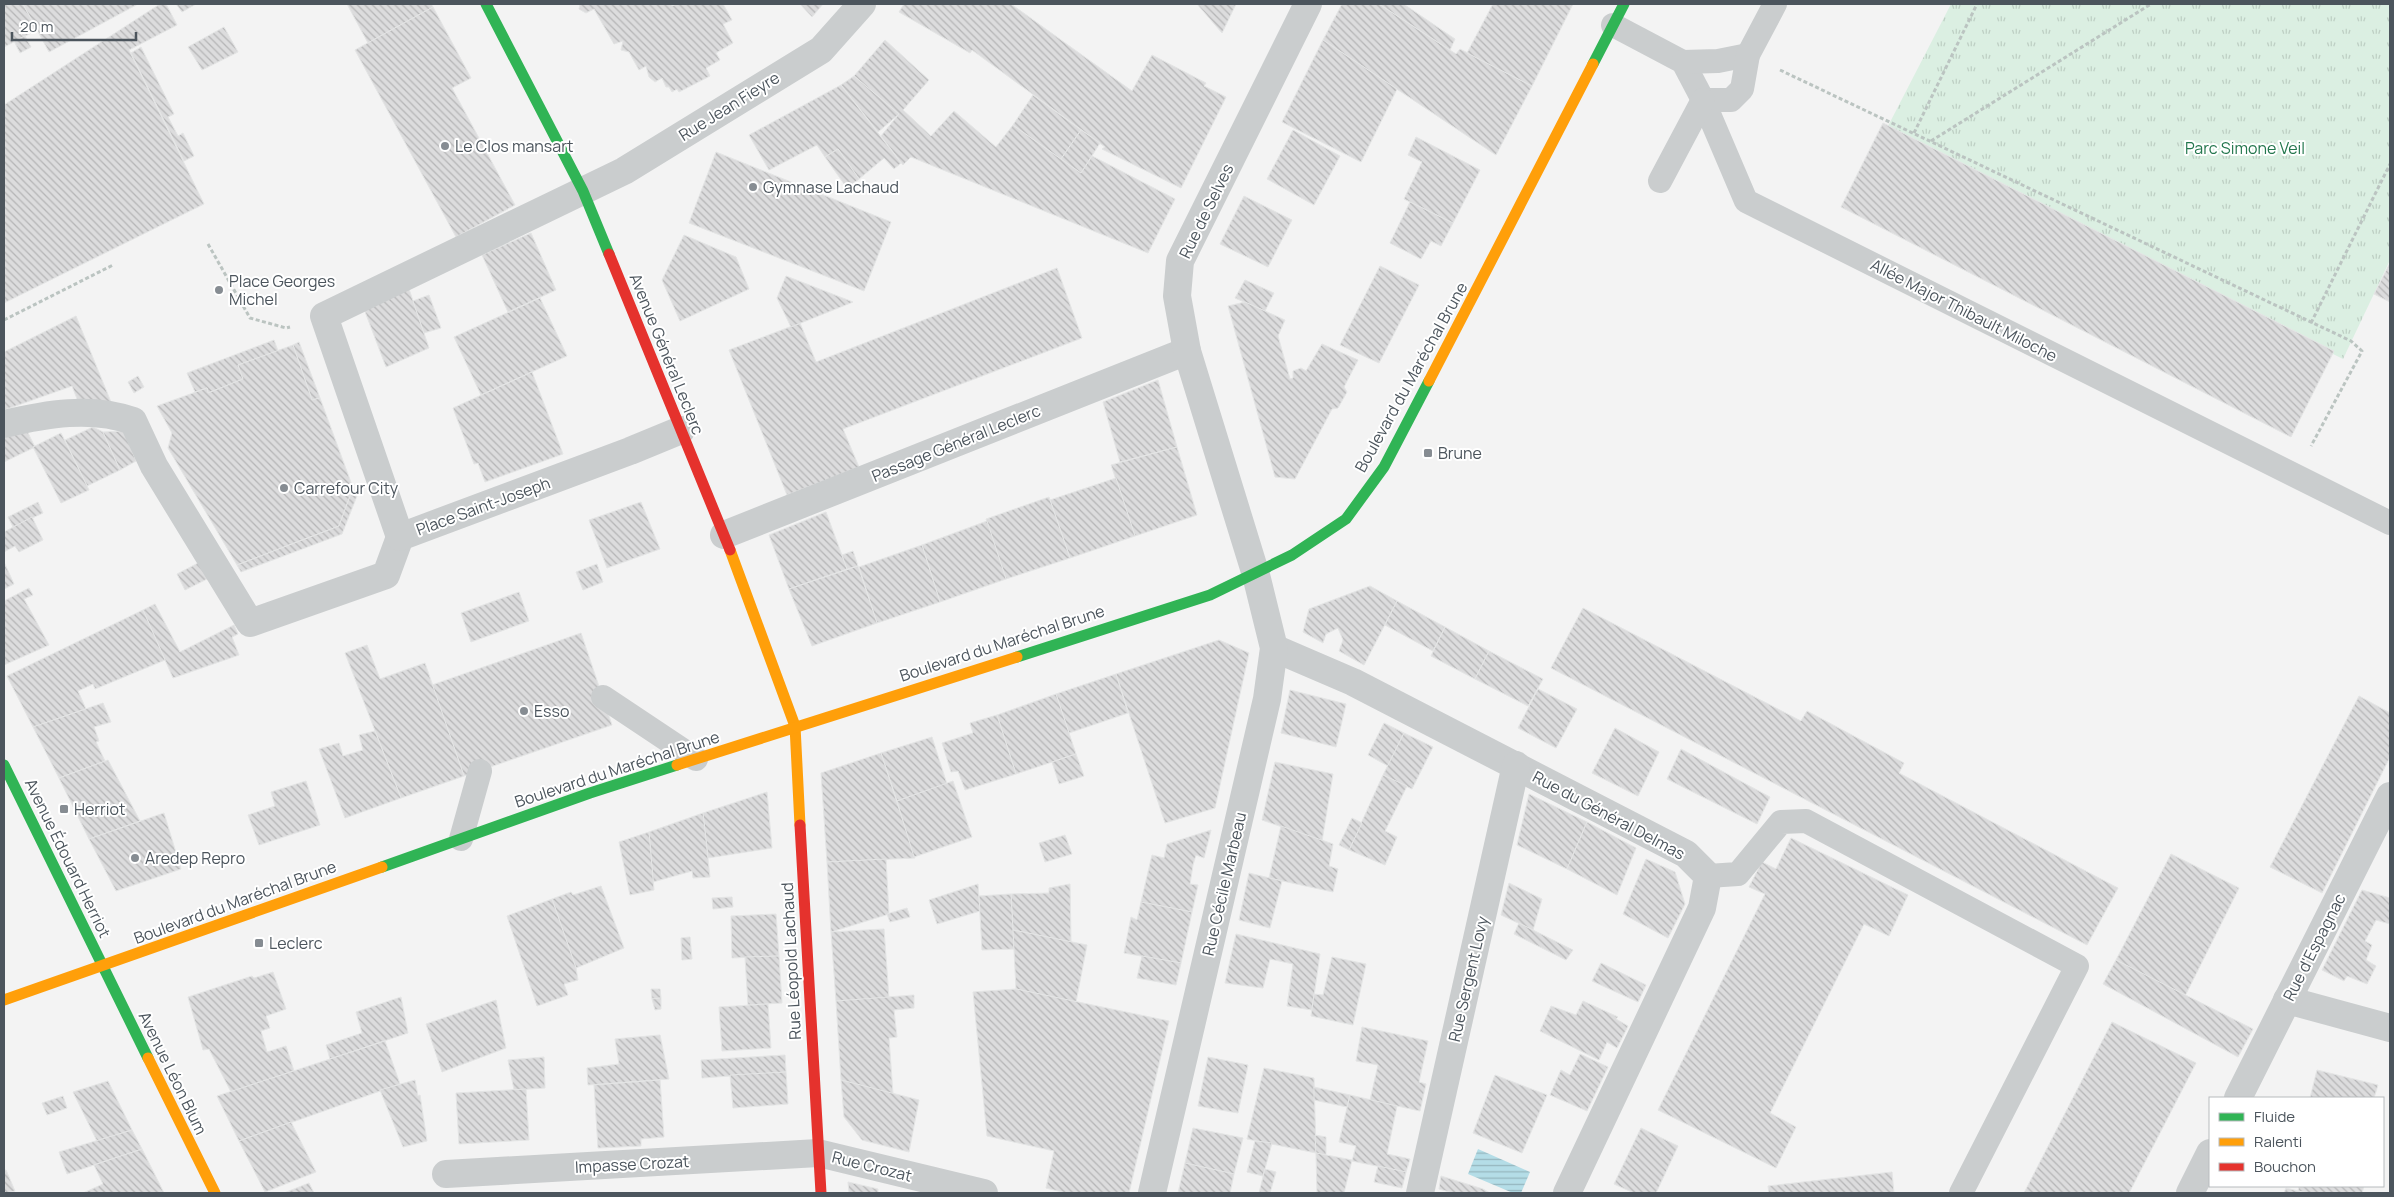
<svg xmlns="http://www.w3.org/2000/svg" width="2394" height="1197" font-family="Manrope,sans-serif">
  <style>
    .park { fill: url(#park-tufts) }
    .water { fill: url(#water-rules) }
    .building { fill: url(#building-back-hatch); stroke: #e4e5e5 }
    .lines { fill: none; stroke-linecap: round; stroke-linejoin: round }
    .path { stroke: #bbc4c1; stroke-width: 3; stroke-dasharray: 4 2.5; stroke-linecap: butt }
    .lane { stroke: #cacdce; stroke-width: 24 }
    .street { stroke: #cacdce; stroke-width: 28 }
    .fast { stroke: #30b455; stroke-width: 11 }
    .slow { stroke: #ff9f0a; stroke-width: 11 }
    .jam { stroke: #e5322d; stroke-width: 11 }
    .poi-dot { fill: #868c92; stroke: #fff; stroke-width: 2 }
    .labels { text-anchor: middle; stroke-width: 4; stroke-linejoin: round; paint-order: stroke }
    .street-label { font-size: 16px; fill: #4c555d; stroke: #fff }
    .poi-label { font-size: 16px; fill: #4c555d; stroke: #fff; text-anchor: start }
    .park-label { font-size: 16px; fill: #24774e; stroke: #fff }
  </style>
  <defs>
    <pattern id="park-tufts" width="24" height="20" patternUnits="userSpaceOnUse" patternTransform="scale(1.25)"><rect width="24" height="20" fill="#dbefe2"/><path d="M3 7l-1-3M5 7V3M7 7l1-3M15 17l-1-3M17 17v-4M19 17l1-3" fill="none" stroke="#becfc4"/></pattern>
    <pattern id="water-rules" width="6" height="5" patternUnits="userSpaceOnUse" patternTransform="scale(1.25)"><rect width="6" height="5" fill="#b4dde7"/><path d="M0 2.5h6" fill="none" stroke="#95b6be"/></pattern>
    <pattern id="building-back-hatch" width="6" height="6" patternUnits="userSpaceOnUse" patternTransform="scale(1.25)"><rect width="6" height="6" fill="#dcdcdd"/><path d="M-1 5l2 2M0 0l6 6M5-1l2 2" fill="none" stroke="#b5b5b6"/></pattern>
  </defs>
  <rect width="100%" height="100%" fill="#f3f3f3"/>
  <!-- park -->
  <path class="park" d="M1951,4H2390V260L2343,359L1886,130Z"/>
  <!-- water -->
  <path class="water" d="M1478,1149L1530,1172L1521,1193H1513L1468,1174Z"/>
  <!-- building -->
  <g class="building">
    <path d="M4,4H23L37,30L4,47Z"/>
    <path d="M23,4H138L49,52Z"/>
    <path d="M160,4H166L177,25L129,50L204,204L4,303V105Z"/>
    <path d="M176,4H196L182,12Z"/>
    <path d="M347,4H431L433,7L368,43Z"/>
    <path d="M580,4H671L672,6L677,4H723L732,20L723,24L733,43L716,53L720,60L706,68L710,76L679,92L677,89L672,92L669,87H666L662,78L655,82L649,77L646,66L639,70L629,52L621,50L623,41L614,44L594,9L586,13L579,9Z"/>
    <path d="M800,4H823L812,17Z"/>
    <path d="M904,4H1011L1132,91L1152,55L1206,83L1204,86L1226,97L1181,188L1102,149L1105,147L972,50L970,53L899,12Z"/>
    <path d="M1197,4H1236L1222,33Z"/>
    <path d="M1342,4H1379L1456,54L1460,49L1532,86L1496,155L1323,40Z"/>
    <path d="M1379,4H1406L1405,5L1455,39L1450,50Z"/>
    <path d="M1493,4H1573L1532,86L1467,53Z"/>
    <path d="M433,7L471,78L452,88L515,205L456,237L355,50Z"/>
    <path d="M224,27L238,52L202,70L188,47Z"/>
    <path d="M25,36L31,47L20,53L14,41Z"/>
    <path d="M885,40L929,80L903,110L931,136L954,111L996,147L1013,125L1081,173L1092,156L1175,199L1148,253L911,157L903,165L881,136L899,114L854,76Z"/>
    <path d="M1323,40L1397,89L1361,162L1282,122Z"/>
    <path d="M141,47L174,114L168,117L178,136L183,133L194,156L184,161L131,53Z"/>
    <path d="M854,76L899,114L878,132L841,85Z"/>
    <path d="M841,85L901,163L894,169L884,158L859,179L838,149L825,157L817,145L769,170L749,135Z"/>
    <path d="M1033,95L1081,130L1061,159L1013,125Z"/>
    <path d="M1883,123L2334,351L2291,437L1841,207Z"/>
    <path d="M1081,130L1100,143L1081,173L1061,159Z"/>
    <path d="M1293,130L1340,156L1314,205L1267,179Z"/>
    <path d="M1416,137L1480,170L1453,223L1404,199L1422,162L1408,155Z"/>
    <path d="M838,149L859,179L847,188L825,157Z"/>
    <path d="M716,152L891,222L864,291L689,223Z"/>
    <path d="M1244,196L1292,220L1268,267L1220,244Z"/>
    <path d="M1410,202L1453,223L1441,246L1431,241L1421,259L1390,243Z"/>
    <path d="M531,233L556,290L508,312L482,255Z"/>
    <path d="M684,235L736,257L749,289L680,321L662,280Z"/>
    <path d="M2390,263V302L2374,294Z"/>
    <path d="M1380,266L1419,285L1379,363L1340,345Z"/>
    <path d="M1057,268L1082,338L843,429L859,467L787,495L729,350L800,323L816,362Z"/>
    <path d="M786,276L853,302L791,327L777,298Z"/>
    <path d="M1245,280L1274,293L1265,311L1235,298Z"/>
    <path d="M409,289L429,348L386,367L364,309Z"/>
    <path d="M429,295L441,328L424,333L413,301Z"/>
    <path d="M540,298L567,356L481,395L454,337Z"/>
    <path d="M1245,302L1285,320L1278,336L1290,379L1293,378V371L1301,368L1306,371L1322,344L1358,360L1344,387L1347,392L1338,408L1332,409L1295,479L1275,477L1228,306Z"/>
    <path d="M76,316L113,407L81,409L72,386L4,410V352Z"/>
    <path d="M274,340L278,351L238,365L243,379L208,393L207,388L195,392L187,373Z"/>
    <path d="M299,342L320,398L312,400L293,345Z"/>
    <path d="M293,345L312,400L320,398L353,488L339,526L237,565L168,448L172,433L157,406L207,388L208,393L243,379L238,365Z"/>
    <path d="M532,372L563,454L485,482L478,463L474,464L453,408Z"/>
    <path d="M138,376L144,387L134,393L128,382Z"/>
    <path d="M1158,380L1177,447L1120,462L1103,402Z"/>
    <path d="M93,427L103,432L120,470L87,486L65,440Z"/>
    <path d="M26,429L35,447L4,462V436Z"/>
    <path d="M124,431L136,461L120,470L103,432Z"/>
    <path d="M61,433L89,490L61,503L33,447Z"/>
    <path d="M1177,447L1197,515L1135,536L1111,465Z"/>
    <path d="M1116,478L1135,536L1070,558L1050,500Z"/>
    <path d="M353,488L357,496L342,534L241,572L237,565L339,526Z"/>
    <path d="M1049,497L1070,558L1006,579L986,519Z"/>
    <path d="M38,502L43,513L13,527L8,517Z"/>
    <path d="M641,502L660,549L607,568L589,520Z"/>
    <path d="M826,512L847,569L789,589L769,535Z"/>
    <path d="M32,517L43,540L19,552L15,546L4,552V532Z"/>
    <path d="M987,521L1006,579L940,602L922,545Z"/>
    <path d="M922,545L940,602L877,623L859,567Z"/>
    <path d="M853,551L858,566L847,569L842,555Z"/>
    <path d="M4,562L14,584L4,589Z"/>
    <path d="M200,562L209,578L185,590L177,574Z"/>
    <path d="M597,564L603,582L583,590L576,572Z"/>
    <path d="M858,566L877,623L812,646L789,589Z"/>
    <path d="M1370,586L1397,601L1364,665L1339,651L1343,640L1338,628L1326,634L1323,643L1303,632L1309,609Z"/>
    <path d="M29,588L33,595L24,599L49,645L4,665V601Z"/>
    <path d="M519,592L529,621L471,642L461,613Z"/>
    <path d="M1397,601L1445,627L1433,651L1385,625Z"/>
    <path d="M155,604L180,652L234,625L238,634L232,637L239,655L173,678L143,610Z"/>
    <path d="M1583,608L1801,721L1807,711L1904,763L1899,773L2118,888L2087,945L1551,668Z"/>
    <path d="M143,610L165,660L95,689L93,684L78,691L86,709L33,727L7,676Z"/>
    <path d="M1445,627L1489,651L1475,679L1431,656Z"/>
    <path d="M581,633L612,725L464,776L432,685Z"/>
    <path d="M1219,640L1249,653L1215,808L1165,823L1116,674Z"/>
    <path d="M367,645L380,679L425,663L464,776L401,798L345,653Z"/>
    <path d="M1489,651L1543,679L1528,706L1475,679Z"/>
    <path d="M1116,674L1128,713L1069,733L1056,694Z"/>
    <path d="M1538,689L1577,709L1556,748L1518,728Z"/>
    <path d="M1290,690L1346,704L1336,747L1281,733Z"/>
    <path d="M1056,694L1076,754L1016,774L997,715Z"/>
    <path d="M2359,696L2390,713V757L2322,893L2270,867Z"/>
    <path d="M103,703L111,722L94,727L99,741L96,742L105,761L59,778L33,727Z"/>
    <path d="M997,715L1016,774L965,790L958,771L951,772L942,743L973,733L970,723Z"/>
    <path d="M1384,723L1404,733L1388,766L1368,755Z"/>
    <path d="M1615,728L1659,752L1638,796L1592,773Z"/>
    <path d="M375,731L401,798L345,818L319,749L339,743L343,756L363,750L359,735Z"/>
    <path d="M1404,733L1433,747L1412,789L1383,775Z"/>
    <path d="M932,737L947,784L897,801L881,753Z"/>
    <path d="M1681,749L1770,797L1757,824L1667,779Z"/>
    <path d="M881,753L915,858L827,862L821,773Z"/>
    <path d="M1076,754L1084,776L1059,784L1052,762Z"/>
    <path d="M108,760L140,821L89,839L59,778Z"/>
    <path d="M1275,762L1333,774L1322,841L1262,820Z"/>
    <path d="M1383,775L1407,786L1385,831L1397,837L1385,865L1349,850Z"/>
    <path d="M306,781L320,825L259,845L248,815L275,806L271,792Z"/>
    <path d="M953,781L972,837L914,857L897,801Z"/>
    <path d="M767,792L772,848L708,858L703,813Z"/>
    <path d="M1529,794L1587,822L1567,869L1517,845Z"/>
    <path d="M164,813L181,869L116,891L89,839Z"/>
    <path d="M703,813L710,877L693,878L692,871L653,882L649,832Z"/>
    <path d="M1352,818L1362,823L1349,850L1339,845Z"/>
    <path d="M1587,822L1636,848L1617,895L1567,869Z"/>
    <path d="M1281,826L1333,844L1329,866L1338,869L1333,892L1269,878Z"/>
    <path d="M1211,830L1204,858L1196,855L1193,865L1190,884L1198,885L1192,912L1141,902L1152,855L1164,858L1167,844Z"/>
    <path d="M649,832L654,890L630,895L619,842Z"/>
    <path d="M1065,835L1072,854L1045,862L1039,843Z"/>
    <path d="M1791,838L1908,895L1889,936L1864,924L1770,1113L1796,1127L1776,1168L1658,1110L1765,894L1749,887L1762,862L1776,869Z"/>
    <path d="M2171,854L2239,888L2185,996L2116,960Z"/>
    <path d="M886,859L889,914L831,932L827,862Z"/>
    <path d="M1646,859L1675,872L1685,904L1668,938L1623,914Z"/>
    <path d="M1249,873L1282,881L1270,928L1239,920Z"/>
    <path d="M1509,883L1542,899L1533,930L1501,915Z"/>
    <path d="M978,884L980,911L937,924L929,900Z"/>
    <path d="M1070,884L1071,942L1013,930L1011,894L1049,893V888Z"/>
    <path d="M601,886L624,948L576,968L552,899L571,892L573,895Z"/>
    <path d="M2362,890L2390,898V924L2376,920L2365,941L2372,945L2366,960L2376,966L2367,984L2347,976L2344,981L2322,970Z"/>
    <path d="M1011,894L1014,949L982,950L979,896Z"/>
    <path d="M732,897L733,907L713,909L712,898Z"/>
    <path d="M552,899L576,968L578,980L564,984L568,995L537,1006L507,916Z"/>
    <path d="M1141,902L1192,912L1181,963L1124,953L1131,917L1137,920Z"/>
    <path d="M907,908L910,917L890,922L887,914Z"/>
    <path d="M776,914L779,956L732,958L731,916Z"/>
    <path d="M1519,923L1573,950L1566,960L1514,934Z"/>
    <path d="M884,929L889,998L836,1001L831,932Z"/>
    <path d="M1013,930L1087,945L1076,1002L1016,989Z"/>
    <path d="M1236,934L1320,954L1312,1010L1287,1006L1293,964L1270,959L1263,988L1225,983Z"/>
    <path d="M690,937L692,959L682,960L681,938Z"/>
    <path d="M779,956L782,1003L748,1005L745,957Z"/>
    <path d="M1142,956L1181,963L1176,985L1137,978Z"/>
    <path d="M1332,957L1366,964L1353,1025L1311,1016L1314,994L1323,995Z"/>
    <path d="M2116,960L2253,1029L2238,1057L2103,984Z"/>
    <path d="M1601,963L1646,985L1638,1002L1592,981Z"/>
    <path d="M273,972L286,1009L266,1016L270,1028L261,1031L267,1052L286,1046L294,1071L231,1092L209,1049L203,1050L188,997L252,976L254,978Z"/>
    <path d="M651,989H660L661,998L652,999Z"/>
    <path d="M1016,989L1169,1021L1129,1193H1066L1046,1188L1054,1151L987,1136L973,992Z"/>
    <path d="M914,995V1008L894,1010L897,1037L889,1038L893,1094L841,1080L836,1001Z"/>
    <path d="M401,997L408,1033L330,1059L326,1045L362,1033L356,1012Z"/>
    <path d="M661,998V1009L655,1010L652,999Z"/>
    <path d="M496,1000L506,1048L442,1072L426,1024Z"/>
    <path d="M1583,1001L1618,1017L1616,1019L1628,1026L1617,1048L1607,1042L1599,1060L1540,1031L1551,1006L1576,1015Z"/>
    <path d="M768,1004L771,1048L722,1051L719,1007Z"/>
    <path d="M2112,1022L2196,1063L2129,1193H2024Z"/>
    <path d="M1362,1027L1428,1041L1419,1082L1426,1084L1420,1111L1370,1100L1378,1065L1356,1061Z"/>
    <path d="M660,1035L669,1079L588,1085L587,1068L619,1064L615,1039Z"/>
    <path d="M385,1041L400,1084L239,1141L217,1096Z"/>
    <path d="M1580,1054L1608,1067L1587,1111L1550,1095L1561,1070L1570,1075Z"/>
    <path d="M785,1055L786,1072L702,1078L701,1060Z"/>
    <path d="M544,1057L545,1088L514,1090L508,1060Z"/>
    <path d="M1208,1057L1248,1065L1238,1113L1198,1106Z"/>
    <path d="M1264,1068L1314,1078L1316,1153L1247,1139Z"/>
    <path d="M2317,1070L2378,1085L2374,1098H2310Z"/>
    <path d="M786,1072L788,1104L733,1108L730,1075Z"/>
    <path d="M1495,1075L1547,1095L1522,1153L1473,1133Z"/>
    <path d="M415,1080L418,1096L420,1095L427,1141L403,1147L380,1090Z"/>
    <path d="M660,1080L664,1137L641,1139V1146L598,1148L594,1085Z"/>
    <path d="M841,1080L919,1100L909,1152L862,1140L844,1117Z"/>
    <path d="M108,1081L132,1130L97,1141L73,1092Z"/>
    <path d="M1314,1087L1350,1095L1347,1107L1314,1100Z"/>
    <path d="M526,1089L529,1140L459,1144L456,1093Z"/>
    <path d="M1350,1095L1397,1106L1387,1154L1410,1159L1406,1172L1352,1161L1356,1146L1339,1142Z"/>
    <path d="M63,1096L67,1108L47,1115L42,1103Z"/>
    <path d="M291,1122L316,1172L265,1192L239,1141Z"/>
    <path d="M1193,1128L1243,1138L1234,1174L1185,1163Z"/>
    <path d="M1641,1128L1678,1146L1656,1193H1634L1614,1184Z"/>
    <path d="M132,1130L142,1149L67,1174L59,1152Z"/>
    <path d="M1315,1135L1326,1137V1155L1316,1153Z"/>
    <path d="M1255,1141L1272,1143L1263,1176L1247,1172Z"/>
    <path d="M142,1149L164,1193H83L103,1184L94,1165Z"/>
    <path d="M1316,1153L1352,1160L1344,1193H1317Z"/>
    <path d="M1185,1163L1234,1174L1230,1193H1178Z"/>
    <path d="M1378,1166L1406,1172L1402,1188L1374,1182Z"/>
    <path d="M1265,1169L1276,1172L1270,1193H1259Z"/>
    <path d="M4,1170H6L15,1191L4,1193Z"/>
    <path d="M1892,1172L1894,1193H1769L1768,1186Z"/>
    <path d="M1441,1176L1483,1189L1490,1193H1453L1439,1189Z"/>
    <path d="M848,1182L878,1189V1193H849Z"/>
    <path d="M309,1183L314,1193H284Z"/>
    <path d="M2299,1186H2364L2362,1193H2308L2298,1191Z"/>
    <path d="M2286,1188L2298,1191L2308,1193H2284Z"/>
  </g>
  <g class="lines">
    <!-- path -->
    <g class="path">
      <path d="M1780,70L2351,341L2362,351L2311,446"/>
      <path d="M1914,133L1977,4"/>
      <path d="M1931,141L2151,4"/>
      <path d="M208,244L250,318L286,328L290,327"/>
      <path d="M4,320L113,265"/>
      <path d="M2311,323L2390,164"/>
    </g>
    <!-- lane -->
    <g class="lane">
      <path d="M1613,25L1683,62L1703,100L1746,201L2390,523"/>
      <path d="M1683,62L1718,61L1748,55"/>
      <path d="M1703,100H1731L1742,89L1748,55L1775,4"/>
      <path d="M1660,181L1703,100"/>
      <path d="M603,697L696,759"/>
      <path d="M461,839L480,771"/>
      <path d="M1708,876L1738,874L1781,822L1806,821L2077,966L1961,1193"/>
    </g>
    <!-- street -->
    <g class="street">
      <path d="M4,424C46,414 91,406 133,421L154,466L250,623L386,575L400,537L630,451L681,430"/>
      <path d="M724,535L1187,351"/>
      <path d="M400,537L324,316L624,171L821,50L862,4"/>
      <path d="M1274,648L1353,682L1686,854L1708,876L1702,908L1567,1193"/>
      <path d="M2287,1000L2390,1028"/>
      <path d="M2238,1098L2390,796"/>
      <path d="M446,1174L818,1153L984,1193"/>
      <path d="M1152,1193L1267,699L1274,648L1256,575L1187,351L1177,296L1180,261L1308,4"/>
      <path d="M1420,1193L1516,765"/>
      <path d="M2190,1193L2210,1153"/>
    </g>
    <!-- fast -->
    <g class="fast">
      <path d="M486,4L583,191L609,254"/>
      <path d="M1593,64L1624,4"/>
      <path d="M1017,657L1210,595L1292,555L1346,519L1384,467L1429,381"/>
      <path d="M4,765L148,1058"/>
      <path d="M382,867L590,793L677,765"/>
    </g>
    <!-- slow -->
    <g class="slow">
      <path d="M1429,381L1593,64"/>
      <path d="M730,550L795,726L800,825"/>
      <path d="M677,765L1017,657"/>
      <path d="M4,1000L382,867"/>
      <path d="M148,1058L215,1193"/>
    </g>
    <!-- jam -->
    <g class="jam">
      <path d="M609,254L730,550"/>
      <path d="M800,825L821,1193"/>
    </g>
  </g>
  <!-- markers -->
  <g class="poi-dot">
    <circle cx="445" cy="146" r="5"/>
    <circle cx="753" cy="187" r="5"/>
    <circle cx="219" cy="290" r="5"/>
    <rect x="1423" y="448" width="10" height="10" rx="2.5"/>
    <circle cx="284" cy="488" r="5"/>
    <circle cx="524" cy="711" r="5"/>
    <rect x="59" y="804" width="10" height="10" rx="2.5"/>
    <circle cx="135" cy="858" r="5"/>
    <rect x="254" y="938" width="10" height="10" rx="2.5"/>
  </g>
  <g class="labels">
    <!-- street labels -->
    <g class="street-label">
      <text transform="translate(729 106) rotate(-32)" y="6">Rue Jean Fieyre</text>
      <text transform="translate(1206 211) rotate(-64)" y="6">Rue de Selves</text>
      <text transform="translate(1964 310) rotate(27)" y="6">Allée Major Thibault Miloche</text>
      <text transform="translate(667 354) rotate(68)" y="6">Avenue Général Leclerc</text>
      <text transform="translate(1411 377) rotate(-61)" y="6">Boulevard du Maréchal Brune</text>
      <text transform="translate(956 443) rotate(-22)" y="6">Passage Général Leclerc</text>
      <text transform="translate(483 506) rotate(-20)" y="6">Place Saint-Joseph</text>
      <text transform="translate(1002 643) rotate(-18)" y="6">Boulevard du Maréchal Brune</text>
      <text transform="translate(617 769) rotate(-18)" y="6">Boulevard du Maréchal Brune</text>
      <text transform="translate(1609 815) rotate(28)" y="6">Rue du Général Delmas</text>
      <text transform="translate(68 858) rotate(64)" y="6">Avenue Édouard Herriot</text>
      <text transform="translate(1224 884) rotate(-77)" y="6">Rue Cécile Marbeau</text>
      <text transform="translate(235 902) rotate(-20)" y="6">Boulevard du Maréchal Brune</text>
      <text transform="translate(2314 947) rotate(-63)" y="6">Rue d'Espagnac</text>
      <text transform="translate(791 961) rotate(-93)" y="6">Rue Léopold Lachaud</text>
      <text transform="translate(1468 979) rotate(-77)" y="6">Rue Sergent Lovy</text>
      <text transform="translate(173 1073) rotate(64)" y="6">Avenue Léon Blum</text>
      <text transform="translate(632 1164) rotate(-3)" y="6">Impasse Crozat</text>
      <text transform="translate(872 1166) rotate(14)" y="6">Rue Crozat</text>
    </g>
    <!-- poi labels -->
    <g class="poi-label">
      <text x="455" y="152">Le Clos mansart</text>
      <text x="763" y="193">Gymnase Lachaud</text>
      <text x="229" y="287">Place Georges<tspan x="229" dy="18">Michel</tspan></text>
      <text x="1438" y="459">Brune</text>
      <text x="294" y="494">Carrefour City</text>
      <text x="534" y="717">Esso</text>
      <text x="74" y="815">Herriot</text>
      <text x="145" y="864">Aredep Repro</text>
      <text x="269" y="949">Leclerc</text>
    </g>
    <!-- park labels -->
    <g class="park-label">
      <text x="2245" y="154">Parc Simone Veil</text>
    </g>
  </g>
  <!-- border -->
  <rect width="2394" height="1197" fill="none" stroke="#4c555d" stroke-width="10"/>
  <!-- legend -->
  <rect x="2209" y="1097" width="175" height="90" fill="#ffffff" stroke="#b7bbbe"/>
  <rect x="2219" y="1113" width="25" height="8" fill="#30b455" stroke="#b7bbbe"/>
  <text x="2254" y="1122" font-size="15" fill="#4c555d">Fluide</text>
  <rect x="2219" y="1138" width="25" height="8" fill="#ff9f0a" stroke="#b7bbbe"/>
  <text x="2254" y="1147" font-size="15" fill="#4c555d">Ralenti</text>
  <rect x="2219" y="1163" width="25" height="8" fill="#e5322d" stroke="#b7bbbe"/>
  <text x="2254" y="1172" font-size="15" fill="#4c555d">Bouchon</text>
  <!-- scale -->
  <path d="M12 32v8h124v-8" fill="none" stroke="#4c555d" stroke-width="2.5"/>
  <text x="20" y="32" font-size="15" fill="#4c555d" stroke="#ffffff" stroke-width="4" paint-order="stroke">20 m</text>
</svg>
